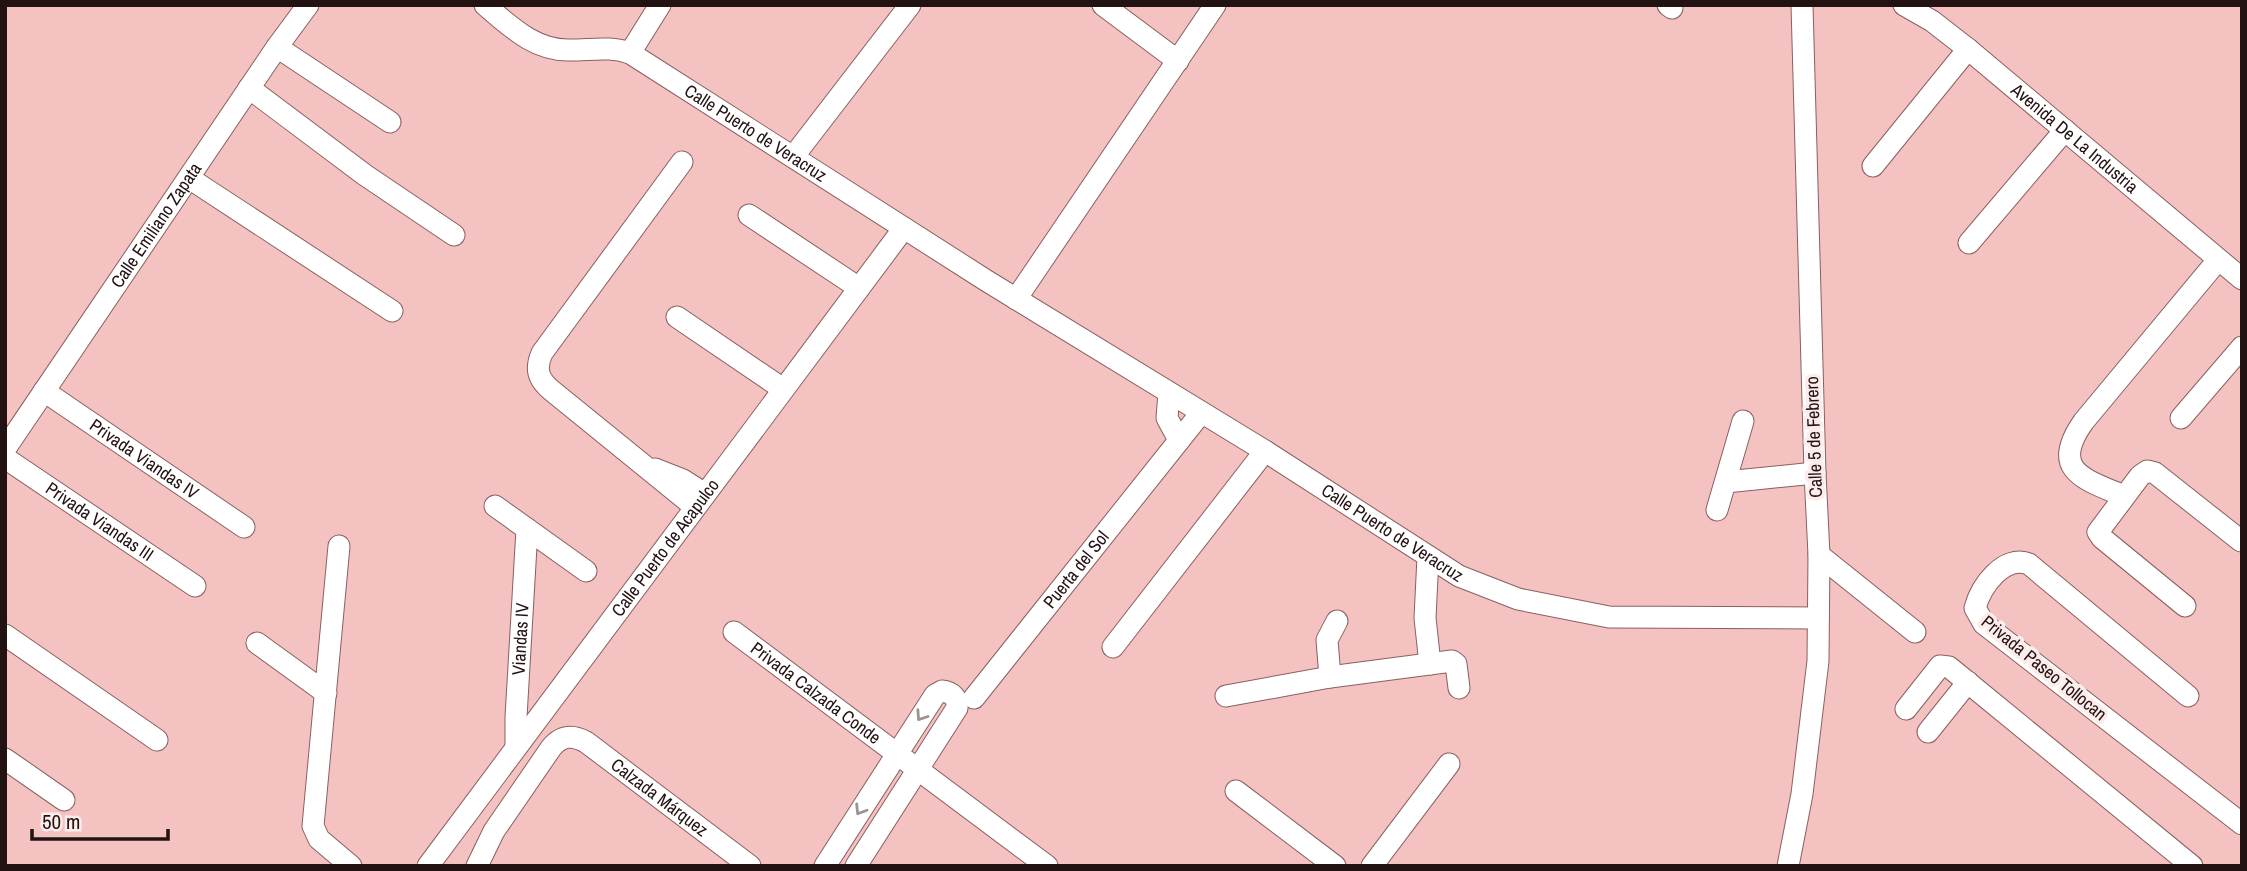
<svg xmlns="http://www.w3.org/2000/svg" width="2247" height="871" font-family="'Archivo Narrow',sans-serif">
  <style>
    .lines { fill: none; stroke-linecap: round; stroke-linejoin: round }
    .minor-casing { stroke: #8a605f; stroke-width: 23 }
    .minor { stroke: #fff; stroke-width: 21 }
    .oneway { stroke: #9c9494 }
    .labels { text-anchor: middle; stroke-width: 7; stroke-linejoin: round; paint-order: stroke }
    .street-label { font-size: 18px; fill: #231212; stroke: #fcedec }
  </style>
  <rect width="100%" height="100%" fill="#f3c2c1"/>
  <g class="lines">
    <!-- minor casing -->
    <g class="minor-casing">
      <g id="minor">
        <path id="s1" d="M485,5C511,27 535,51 570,50C592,50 610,46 630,53L987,281L1265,451L1459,576L1518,599L1609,617L1818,618"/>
        <path d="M1103,5L1178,61"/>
        <path d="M1668,5L1672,8"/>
        <path id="s2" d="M1904,5L1932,21L1968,49L2242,279"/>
        <path d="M277,47L390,122"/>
        <path d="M630,53L660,5"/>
        <path d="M249,88L365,175L454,235"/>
        <path d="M793,157L910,5"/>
        <path d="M682,162L542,353C535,369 538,379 551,390L695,507"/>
        <path d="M1873,166L1968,49"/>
        <path d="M189,178L392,311"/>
        <path d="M749,215L859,288"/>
        <path d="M1969,243L2065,130"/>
        <path d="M1016,299L1215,5"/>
        <path d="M677,317L783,389"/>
        <path id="s3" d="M44,391L244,527"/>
        <path d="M1169,393L1167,418L1179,440"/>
        <path d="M2181,418L2242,347"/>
        <path id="s4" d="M5,449L277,47L308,5"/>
        <path id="s5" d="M5,458L195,586"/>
        <path d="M655,469L683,480L705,494"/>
        <path d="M1726,482L1815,473"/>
        <path d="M2124,496C2083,479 2049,470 2084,421L2218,260"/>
        <path d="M495,506L586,571"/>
        <path d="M1717,510L1743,421"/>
        <path d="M339,546L313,826L319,839L351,866"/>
        <path d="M1819,555L1915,632"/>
        <path d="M1428,557L1425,618L1430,664"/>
        <path d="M2185,606L2102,538L2098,532L2140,476L2147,471L2155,473L2241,541"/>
        <path id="s6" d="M734,632L1047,866"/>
        <path d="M5,635L157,740"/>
        <path d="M257,643L326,693"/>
        <path d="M1113,647L1265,451"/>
        <path d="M1330,677L1327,640L1337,621"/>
        <path d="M1226,696L1330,677L1452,661L1456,664L1459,688"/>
        <path d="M2188,696L2029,564C2004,554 1981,586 1975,608L1984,624L2242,824"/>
        <path id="s7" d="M974,698L1201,413"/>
        <path d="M1906,709L1940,666L1949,667L2192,866"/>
        <path d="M1928,732L1968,682"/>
        <path id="s8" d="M516,747V717L527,529"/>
        <path d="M5,759L64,800"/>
        <path d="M1236,791L1335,866"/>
        <path id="s9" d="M428,866L904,228"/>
        <path id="s10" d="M477,866L494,831L551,748C561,736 571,734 586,742L750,866"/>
        <path d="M825,866L935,695L942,691C952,692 958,698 957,708L856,866"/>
        <path d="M1372,866L1449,764"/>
        <path d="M1788,866L1802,794L1818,661L1819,555L1815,473L1802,5"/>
      </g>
    </g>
    <!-- minor -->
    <use href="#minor" class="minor"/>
  </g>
  <!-- one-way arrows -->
  <defs><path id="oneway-chevron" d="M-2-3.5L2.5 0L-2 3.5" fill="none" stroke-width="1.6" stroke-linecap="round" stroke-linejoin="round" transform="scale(1.75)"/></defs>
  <g class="oneway">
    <use href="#oneway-chevron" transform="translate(921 716) rotate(124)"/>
    <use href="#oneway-chevron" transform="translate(860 810) rotate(122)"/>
  </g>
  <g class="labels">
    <!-- street labels -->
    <g class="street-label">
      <text dy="6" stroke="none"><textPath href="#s1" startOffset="308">Calle Puerto de Veracruz</textPath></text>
      <text dy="6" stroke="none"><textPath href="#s2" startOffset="217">Avenida De La Industria</textPath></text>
      <text dy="6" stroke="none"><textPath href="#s4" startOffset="270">Calle Emiliano Zapata</textPath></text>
      <text transform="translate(1814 437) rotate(-92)" y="6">Calle 5 de Febrero</text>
      <text dy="6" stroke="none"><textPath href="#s3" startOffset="121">Privada Viandas IV</textPath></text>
      <text dy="6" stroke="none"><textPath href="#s5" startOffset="114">Privada Viandas III</textPath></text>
      <text dy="6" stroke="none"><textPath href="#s1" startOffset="1060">Calle Puerto de Veracruz</textPath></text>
      <text dy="6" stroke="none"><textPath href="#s9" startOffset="397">Calle Puerto de Acapulco</textPath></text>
      <text dy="6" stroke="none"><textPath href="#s7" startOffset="164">Puerta del Sol</textPath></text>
      <text dy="6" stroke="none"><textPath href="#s8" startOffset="108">Viandas IV</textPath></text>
      <text transform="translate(2044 668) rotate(39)" y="6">Privada Paseo Tollocan</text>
      <text dy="6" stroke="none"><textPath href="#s6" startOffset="102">Privada Calzada Conde</textPath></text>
      <text dy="6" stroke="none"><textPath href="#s10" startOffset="271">Calzada Márquez</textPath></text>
    </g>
  </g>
  <!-- border -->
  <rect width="2247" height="871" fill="none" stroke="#231212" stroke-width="14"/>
  <!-- scale -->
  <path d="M32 829v10h136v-10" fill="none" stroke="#231212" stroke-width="3.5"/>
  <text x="42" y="829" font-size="21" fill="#231212" stroke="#fcedec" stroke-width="5" paint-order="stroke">50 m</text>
</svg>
